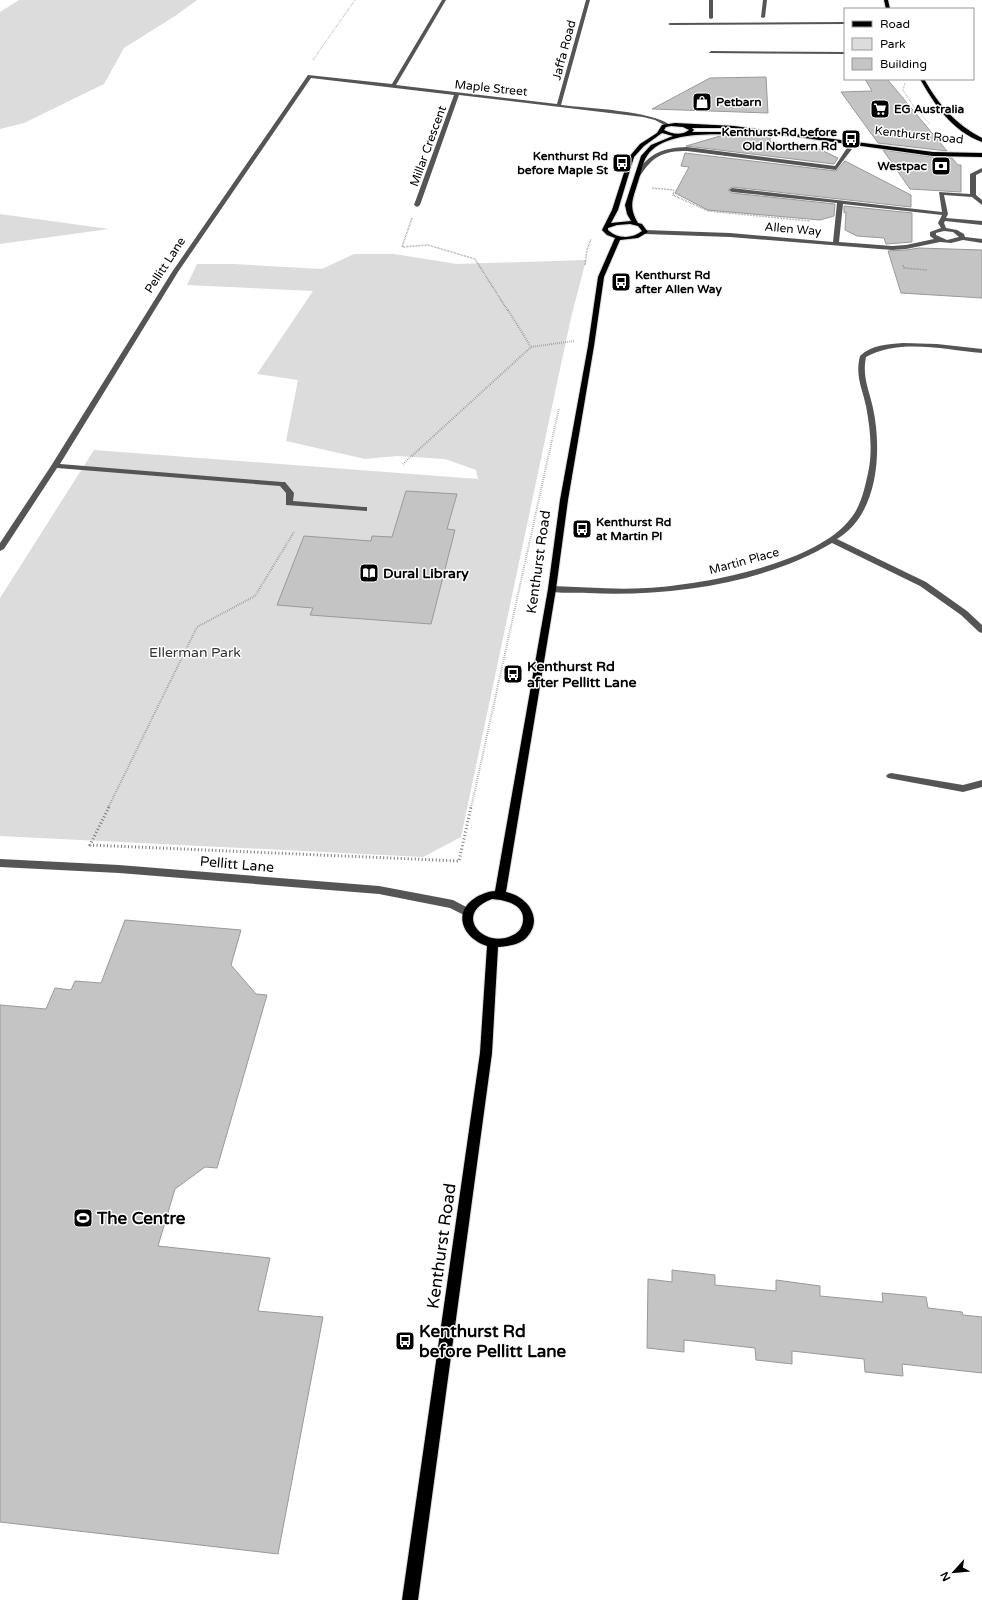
<svg xmlns="http://www.w3.org/2000/svg" width="982" height="1600" font-family="'Varela Round',sans-serif">
  <style>
    .green { fill: #dcdcdc }
    .building { fill: #c4c4c4; stroke: #999 }
    .lines { fill: none; stroke-linecap: round; stroke-linejoin: round }
    .major-casing { stroke: #dbdbdb; stroke-width: 2 }
    .path-far3 { stroke: #777; stroke-width: 1; stroke-dasharray: 0.5 1; stroke-linecap: butt }
    .path-far2 { stroke: #777; stroke-width: 1.5; stroke-dasharray: 0.5 1; stroke-linecap: butt }
    .path-far1 { stroke: #777; stroke-width: 2; stroke-dasharray: 0.5 1.5; stroke-linecap: butt }
    .path { stroke: #777; stroke-width: 3; stroke-dasharray: 1 2.5; stroke-linecap: butt }
    .minor { fill: #555; fill-rule: evenodd }
    .major { fill: #000; fill-rule: evenodd }
    .labels { text-anchor: middle; stroke-width: 3; stroke-linejoin: round; paint-order: stroke }
    .far-street-label { font-size: 12px; fill: #000; stroke: #fff }
    .far-poi-label { font-size: 12px; font-weight: bold; fill: #000; stroke: #fff; text-anchor: start }
    .street-label { font-size: 14px; fill: #000; stroke: #fff }
    .poi-label { font-size: 14px; font-weight: bold; fill: #000; stroke: #fff; text-anchor: start }
    .park-label { font-size: 14px; fill: #333; stroke: #fff }
    .near-poi-label { font-size: 17px; font-weight: bold; fill: #000; stroke: #fff; text-anchor: start }
    .near-street-label { font-size: 17px; fill: #000; stroke: #fff }
  </style>
  <rect width="100%" height="100%" fill="#fff"/>
  <!-- green -->
  <g class="green">
    <path d="M19,0H197L175,16L124,48L104,84L24,123L0,129V12Z"/>
    <path d="M0,214L109,229L0,244Z"/>
    <path d="M354,254H394L457,264L586,260L571,318L557,383L461,837L423,857L0,836V598L94,450L478,479L476,470L445,459L397,456L365,459L286,441L298,380L257,374L313,291L187,285L197,264H234L322,269Z"/>
  </g>
  <!-- building -->
  <g class="building">
    <path d="M766,77L768,113L652,109L710,78Z"/>
    <path d="M865,79H887L947,151L878,143L841,92L872,91Z"/>
    <path d="M740,130L770,135V142L819,149L838,158L834,164L686,146L720,136H741L743,133L735,132Z"/>
    <path d="M883,150L933,157L952,158L958,165H961V192L910,189Z"/>
    <path d="M685,153L836,171L845,161L911,195V207L732,187L728,190L732,193L835,204L834,216L820,220L708,210L675,193L689,167L681,166Z"/>
    <path d="M844,206L912,213V242L886,244L884,238L857,236L845,230L846,212L844,213Z"/>
    <path d="M919,248L982,250V298L901,293L888,251L906,250Z"/>
    <path d="M406,491L457,494L447,529L455,530L431,624L310,615L313,608L277,605L304,536L371,541L372,536L392,537Z"/>
    <path d="M125,920L241,930L231,965L256,994L267,995L217,1168L205,1167L175,1189L158,1246L270,1258L258,1311L323,1317L278,1554L0,1522V1005L46,1009L55,988L71,990L75,981L101,983Z"/>
    <path d="M672,1270L715,1275V1285L776,1291V1280L820,1286V1296L883,1302L882,1293L926,1297L928,1308L962,1312L963,1315L982,1317V1373L902,1364L903,1376L865,1372L864,1359L792,1351V1364L756,1360L755,1348L684,1340V1352L647,1348L648,1279L672,1282Z"/>
  </g>
  <g class="lines">
    <!-- major casing -->
    <g class="major-casing">
      <g id="major">
        <path d="M884,0H888L890,9H886Z"/>
        <path d="M920,79H924C939,105 955,124 982,138V142C952,131 935,105 920,79Z"/>
        <path d="M675,123L734,126L933,152L982,153V157L933,156L734,128H692L694,130L692,132H722L742,134L740,135C714,134 663,131 647,156C642,163 641,174 638,182C633,199 628,206 638,223L642,224L648,232L638,238L620,240L604,277L594,346L568,500L556,589L506,892C527,896 544,918 527,937C520,945 508,946 498,947L492,1053L418,1600H402L480,1053L487,946C462,938 451,911 478,896C483,894 489,891 495,891L548,589L560,500L588,346L598,277L615,238L607,235L602,230L612,210L629,157L640,144L657,133L662,125ZM671,126L683,127L689,130C681,136 672,134 664,130L666,127ZM662,133L673,136L651,145L641,156L625,205L627,214L631,221L611,223L618,210L634,157L644,146ZM630,224L638,226L642,231C632,239 617,239 608,230V228L617,225ZM492,899C505,900 525,904 523,921C522,927 520,931 515,934C485,952 451,914 492,899Z"/>
      </g>
    </g>
    <!-- path-far3 -->
    <g class="path-far3">
      <path d="M313,60L355,0"/>
      <path d="M905,83L903,90L914,107L930,124"/>
    </g>
    <!-- path-far2 -->
    <g class="path-far2">
      <path d="M652,188L674,190L673,195L708,211L810,221"/>
      <path d="M412,218L402,247L428,245L475,259L508,311"/>
      <path d="M585,265L587,250L591,239"/>
      <path d="M903,265L904,268L927,270"/>
    </g>
    <!-- path-far1 -->
    <g class="path-far1">
      <path d="M508,310L531,347"/>
      <path d="M403,464L531,347L574,341"/>
      <path d="M108,808L197,627L255,596L294,532"/>
      <path d="M471,808L559,408"/>
    </g>
    <!-- path -->
    <path class="path" d="M109,807L90,845L459,861L471,807"/>
    <!-- minor -->
    <g class="minor">
      <path d="M442,0H446L396,85L557,104L586,0H590L561,105C586,108 653,111 670,125L666,126L655,120L643,117L459,95L420,205L417,207L414,205L454,95L311,78L178,272L60,464L282,482H285L294,493L293,501L364,507H367V511L286,505V493L280,486L57,468L4,549L0,551V543L51,466L172,272L308,75L392,84Z"/>
      <path d="M709,0H713V18L711,19L709,18Z"/>
      <path d="M763,0H767L765,17L763,18L761,17Z"/>
      <path d="M845,22V24L670,25L668,24L670,23Z"/>
      <path d="M711,51L845,52V54L709,53Z"/>
      <path d="M687,147L835,166L847,148L852,149L836,170L687,151C663,151 653,156 640,176L635,175C649,153 662,148 687,147Z"/>
      <path d="M982,168V172L976,175V195L982,200V205L972,197L944,195L948,214L946,218L982,221V225L945,221L944,223L946,228L957,230L964,234L965,237L982,239V243L963,240L951,243L940,242L906,249L892,250L730,237L645,234L642,232L645,230L730,233L833,242L837,203L732,192L729,190L732,188L942,212L939,192L970,194V174ZM843,204L942,215L938,223L941,228L930,232V236L934,239L906,245L892,246L839,242ZM944,231L953,232L959,237L947,240L936,235V233Z"/>
      <path d="M903,343L937,344L982,349V353C945,350 900,338 866,357C862,377 869,389 873,408C882,450 879,514 837,539L926,582L967,611L982,625V633L979,632L961,615L920,586L832,543C764,584 666,597 588,593C576,592 561,594 549,591L548,589L552,586C583,587 615,590 646,588C701,585 817,564 851,518C861,506 865,487 868,473C873,452 870,427 866,406C862,387 855,376 860,356C871,345 888,344 903,343Z"/>
      <path d="M891,773L963,785L982,780V787L963,792L888,778L886,776L888,774Z"/>
      <path d="M0,859L119,865L379,886L453,900L472,910L473,913L472,916L468,917L450,908L379,894L119,873L0,867Z"/>
    </g>
    <!-- major -->
    <use href="#major" class="major"/>
  </g>
  <!-- icons -->
  <defs>
    <g id="shop-square" transform="scale(1)"><rect x="-9" y="-9" width="18" height="18" rx="4" fill="#000" stroke="#fff"/><path d="M-5-2.5h2.3a2.7 3.5 0 0 1 5.4 0H5L5.5 6h-11ZM-1.5-2.5h3a1.5 2.3 0 0 0-3 0Z" fill="#fff"/></g>
    <g id="supermarket-square" transform="scale(1)"><rect x="-9" y="-9" width="18" height="18" rx="4" fill="#000" stroke="#fff"/><path d="M-6-5.5h2.5l.6 2H6L4.5 2H-2.5L-4.4-4H-6ZM-1.5 3.2a1.3 1.3 0 1 0 .1 0ZM3 3.2a1.3 1.3 0 1 0 .1 0Z" fill="#fff"/></g>
    <g id="bus-square" transform="scale(1)"><rect x="-9" y="-9" width="18" height="18" rx="4" fill="#000" stroke="#fff"/><path d="M-5-6H5V4H4V6H2V4H-2V6H-4V4H-5ZM-3.5-4V0h7V-4ZM-3.5 1.2v1.5H-2V1.2ZM2 1.2v1.5H3.5V1.2Z" fill="#fff"/></g>
    <g id="bank-square" transform="scale(1)"><rect x="-9" y="-9" width="18" height="18" rx="4" fill="#000" stroke="#fff"/><path d="M-6-4H6V4H-6ZM0-2.3a2.3 2.3 0 1 0 0 4.6a2.3 2.3 0 1 0 0-4.6Z" fill="#fff"/></g>
    <g id="library-square" transform="scale(1)"><rect x="-9" y="-9" width="18" height="18" rx="4" fill="#000" stroke="#fff"/><path d="M-6-4Q-3-5.5-.7-3.5V5Q-3 3-6 4ZM6-4Q3-5.5 .7-3.5V5Q3 3 6 4Z" fill="#fff"/></g>
    <g id="stadium-square" transform="scale(1)"><rect x="-9" y="-9" width="18" height="18" rx="4" fill="#000" stroke="#fff"/><path d="M0-5a6.5 5 0 1 0 0 10a6.5 5 0 1 0 0-10ZM-3.5-1.8h7v3.6h-7Z" fill="#fff"/></g>
  </defs>
  <g fill-rule="evenodd">
    <use href="#shop-square" x="702" y="102"/>
    <use href="#supermarket-square" x="880" y="109"/>
    <use href="#bus-square" x="851" y="139"/>
    <use href="#bus-square" x="622" y="163"/>
    <use href="#bank-square" x="941" y="166"/>
    <use href="#bus-square" x="621" y="282"/>
    <use href="#bus-square" x="582" y="529"/>
    <use href="#library-square" x="369" y="573"/>
    <use href="#bus-square" x="513" y="674"/>
    <use href="#stadium-square" x="83" y="1218"/>
    <use href="#bus-square" x="405" y="1341"/>
  </g>
  <g class="labels">
    <!-- far-street labels -->
    <g class="far-street-label">
      <text transform="translate(564 50) rotate(-75)" y="4">Jaffa Road</text>
      <text transform="translate(491 88) rotate(6)" y="4">Maple Street</text>
      <text transform="translate(919 135) rotate(6)" y="4">Kenthurst Road</text>
      <text transform="translate(428 146) rotate(-70)" y="4">Millar Crescent</text>
      <text transform="translate(793 229) rotate(5)" y="4">Allen Way</text>
      <text transform="translate(165 265) rotate(-57)" y="4">Pellitt Lane</text>
      <text transform="translate(744 561) rotate(-15)" y="4">Martin Place</text>
    </g>
    <!-- far-poi labels -->
    <g class="far-poi-label">
      <text x="716" y="106">Petbarn</text>
      <text x="894" y="113">EG Australia</text>
      <text x="837" y="136" text-anchor="end">Kenthurst Rd before<tspan x="837" dy="14">Old Northern Rd</tspan></text>
      <text x="608" y="160" text-anchor="end">Kenthurst Rd<tspan x="608" dy="14">before Maple St</tspan></text>
      <text x="927" y="170" text-anchor="end">Westpac</text>
      <text x="635" y="279">Kenthurst Rd<tspan x="635" dy="14">after Allen Way</tspan></text>
      <text x="596" y="526">Kenthurst Rd<tspan x="596" dy="14">at Martin Pl</tspan></text>
    </g>
    <!-- street labels -->
    <g class="street-label">
      <text transform="translate(538 562) rotate(-82)" y="5">Kenthurst Road</text>
      <text transform="translate(237 864) rotate(5)" y="5">Pellitt Lane</text>
    </g>
    <!-- poi labels -->
    <g class="poi-label">
      <text x="383" y="578">Dural Library</text>
      <text x="527" y="671">Kenthurst Rd<tspan x="527" dy="16">after Pellitt Lane</tspan></text>
    </g>
    <!-- park labels -->
    <g class="park-label">
      <text x="195" y="657">Ellerman Park</text>
    </g>
    <!-- near-poi labels -->
    <g class="near-poi-label">
      <text x="97" y="1224">The Centre</text>
      <text x="419" y="1337">Kenthurst Rd<tspan x="419" dy="20">before Pellitt Lane</tspan></text>
    </g>
    <!-- near-street labels -->
    <g class="near-street-label">
      <text transform="translate(441 1246) rotate(-82)" y="6">Kenthurst Road</text>
    </g>
  </g>
  <!-- legend -->
  <rect x="844" y="8" width="130" height="72" fill="#ffffff" stroke="#999999"/>
  <rect x="852" y="21" width="20" height="6" fill="#000000" stroke="#999999"/>
  <text x="880" y="28" font-size="12" fill="#000000">Road</text>
  <rect x="852" y="38" width="20" height="12" fill="#dcdcdc" stroke="#999999"/>
  <text x="880" y="48" font-size="12" fill="#000000">Park</text>
  <rect x="852" y="58" width="20" height="12" fill="#c4c4c4" stroke="#999999"/>
  <text x="880" y="68" font-size="12" fill="#000000">Building</text>
  <!-- north arrow -->
  <g transform="translate(954 1572) rotate(243)" stroke="#ffffff" stroke-width="3" paint-order="stroke">
  <path d="M0-3L7 15L0 10L-7 15Z" fill="#000000"/>
  <text y="-6" font-size="11" font-weight="bold" text-anchor="middle" fill="#000000">N</text>
  </g>
</svg>
